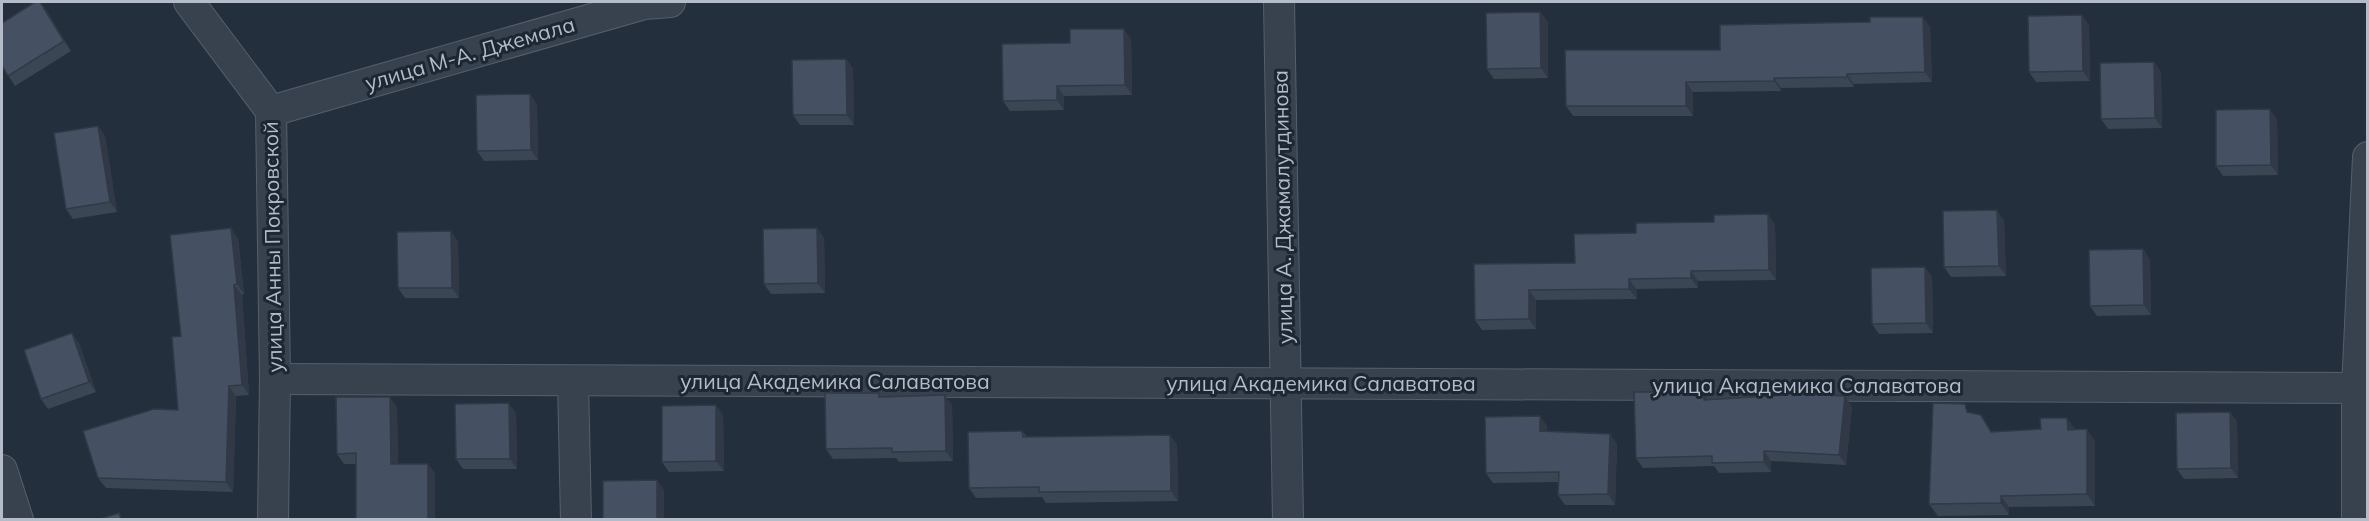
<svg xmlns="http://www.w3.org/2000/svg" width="2369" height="521" font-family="Mulish,sans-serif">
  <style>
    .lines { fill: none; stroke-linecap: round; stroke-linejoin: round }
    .minor-casing { stroke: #565f6c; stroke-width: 32 }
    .minor { stroke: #38414e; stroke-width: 30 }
    .wall { fill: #3b4654 }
    .shaded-wall { fill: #303945 }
    .building { fill: #455162; stroke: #303945; stroke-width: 1.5 }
    .labels { text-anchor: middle; stroke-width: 6; stroke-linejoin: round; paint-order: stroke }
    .street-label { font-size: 21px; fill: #b4bcc9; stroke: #1d2633 }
  </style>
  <rect width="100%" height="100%" fill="#242f3e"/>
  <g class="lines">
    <!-- minor casing -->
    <g class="minor-casing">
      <g id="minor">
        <path d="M189,2L271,111L275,379L273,520"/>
        <path d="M1279,2L1288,520"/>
        <path d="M271,111L644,4L670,2"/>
        <path d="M275,379L2368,388"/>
        <path d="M573,381L576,520"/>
        <path d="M2,470L18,520"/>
        <path d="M2357,520V388L2368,157"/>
      </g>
    </g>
    <!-- minor -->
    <use href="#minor" class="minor"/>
  </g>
  <!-- wall -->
  <g class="wall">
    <path d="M40,2L71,51L15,86L2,66Z"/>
    <path d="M1540,12L1548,22V78L1494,79L1487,69Z"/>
    <path d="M2082,15L2089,25L2090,81L2036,82L2029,72Z"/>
    <path d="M1930,27L1932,82L1854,84V87L1781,88V91L1693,92V116H1573L1566,106L1720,50Z"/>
    <path d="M1131,39L1132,95L1064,96V110L1010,111L1003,101L1070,43Z"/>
    <path d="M846,59L853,69L854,125H800L793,115Z"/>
    <path d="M2154,62L2161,72L2162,128L2108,129L2101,119Z"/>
    <path d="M537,104L538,160L484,161L477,151Z"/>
    <path d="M2277,119L2278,175L2223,176L2216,166Z"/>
    <path d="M98,126L105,136L117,212L73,219L66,209Z"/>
    <path d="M2004,220L2006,276L1951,277L1944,267Z"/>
    <path d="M1775,224L1776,280L1698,281V288L1636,289L1637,299L1536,300V329L1482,330L1475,320L1575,263L1636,233Z"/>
    <path d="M817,228L824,238L825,293L771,294L764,284Z"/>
    <path d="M238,238L244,294L242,295L249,395L236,396L233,492L106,488L98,478L178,410L181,336Z"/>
    <path d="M458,241L459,298H405L398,288Z"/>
    <path d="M2143,249L2150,260L2151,315L2097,316L2090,306Z"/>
    <path d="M1925,267L1932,277L1933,333L1879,334L1872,324Z"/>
    <path d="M79,343L96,392L48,409L41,399Z"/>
    <path d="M1703,392L1708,400L1852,406L1846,465L1771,461V472L1719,473L1714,466L1643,468L1636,458Z"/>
    <path d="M882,397L952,405L953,461L899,462L896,458L833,459L826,449Z"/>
    <path d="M716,405L723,415L724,471L669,472L662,462Z"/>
    <path d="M397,407L398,464H428L435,474L356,464H344L337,454Z"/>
    <path d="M2230,412L2237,422L2238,478L2184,479L2177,469Z"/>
    <path d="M516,413L517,469H463L456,459Z"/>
    <path d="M1971,413L1992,432L2076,430L2095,441V506L2009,507V515L1938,516L1929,504Z"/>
    <path d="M1547,426V431L1617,444L1615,505H1565L1558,495V482L1493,483L1486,473Z"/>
    <path d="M1022,431L1027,437L1170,435L1177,445L1178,501L1046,503L1042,497L976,498L969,488Z"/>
  </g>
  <!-- shaded-wall -->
  <g class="shaded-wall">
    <path d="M40,2L46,9L71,51L64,41Z"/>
    <path d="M1540,12L1548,22V78L1541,68Z"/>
    <path d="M2082,15L2089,25L2090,81L2083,71Z"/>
    <path d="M1923,17L1930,27L1932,82L1925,72Z"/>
    <path d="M1124,29L1131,39L1132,95L1125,85Z"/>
    <path d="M846,59L853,69L854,125L847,115Z"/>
    <path d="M2154,62L2161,72L2162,128L2155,118Z"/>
    <path d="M1847,74L1854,84V87L1847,77Z"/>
    <path d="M1774,78L1781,88V91L1774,81Z"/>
    <path d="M1686,82L1693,92V116L1686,106Z"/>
    <path d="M1057,86L1064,96V110L1057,100Z"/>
    <path d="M530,94L537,104L538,160L531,150Z"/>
    <path d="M2270,109L2277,119L2278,175L2271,165Z"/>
    <path d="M98,126L105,136L117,212L110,202Z"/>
    <path d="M1997,210L2004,220L2006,276L1999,266Z"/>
    <path d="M1768,214L1775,224L1776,280L1769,270Z"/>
    <path d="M231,228L238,238L244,294L237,284Z"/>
    <path d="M817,228L824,238L825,293L818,283Z"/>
    <path d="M451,231L458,241L459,298L452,288Z"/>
    <path d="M2143,249L2150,260L2151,315L2144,305Z"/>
    <path d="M1925,267L1932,277L1933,333L1926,323Z"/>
    <path d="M1691,271L1698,281V288L1691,278Z"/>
    <path d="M1629,279L1636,289L1637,299L1629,289Z"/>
    <path d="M234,285L242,295L249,395L242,385Z"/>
    <path d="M1529,290L1536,300V329L1529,319Z"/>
    <path d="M72,333L79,343L96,392L89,382Z"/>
    <path d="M229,386L236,396L233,492L226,482Z"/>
    <path d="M1703,392L1710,402L1704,400Z"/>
    <path d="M945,395L952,405L953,461L946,451Z"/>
    <path d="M1845,396L1852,406L1846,465L1839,455Z"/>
    <path d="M390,397L397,407L398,474L391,464Z"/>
    <path d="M509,403L516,413L517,469L510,459Z"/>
    <path d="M716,405L723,415L724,471L716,461Z"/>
    <path d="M2230,412L2237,422L2238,478L2231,468Z"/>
    <path d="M1540,416L1547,426V441L1540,431Z"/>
    <path d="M2067,418L2076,430H2068Z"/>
    <path d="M2087,429L2095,441V506L2087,494Z"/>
    <path d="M1610,434L1617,444L1615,505L1608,494Z"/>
    <path d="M1170,435L1177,445L1178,501L1171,491Z"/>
    <path d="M1764,451L1771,461V472L1764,462Z"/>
    <path d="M428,464L435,474V519H428Z"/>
    <path d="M657,480L664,490V519H657Z"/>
    <path d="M2001,496L2009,507V515L2001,503Z"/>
  </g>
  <!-- building -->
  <g class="building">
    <path d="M35,2H40L64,41L8,76L2,66V23Z"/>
    <path d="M1540,12L1541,68L1487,69L1486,13Z"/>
    <path d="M2082,15L2083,71L2029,72L2028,16Z"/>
    <path d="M1870,17H1923L1925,72L1847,74V77L1774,78V81L1686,82V106H1566L1565,50H1720V25L1870,22Z"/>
    <path d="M1070,29H1124L1125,85L1057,86V100L1003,101L1002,44L1070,43Z"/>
    <path d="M846,59L847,115H793L792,60Z"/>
    <path d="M2154,62L2155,118L2101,119L2100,63Z"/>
    <path d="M530,94L531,150L477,151L476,95Z"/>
    <path d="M2270,109L2271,165L2216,166V110Z"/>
    <path d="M98,126L110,202L66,209L54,133Z"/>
    <path d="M1997,210L1999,266L1944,267L1943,211Z"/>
    <path d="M1768,214L1769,270L1691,271V278L1629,279V289L1529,290V319L1475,320L1474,264L1575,263L1574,234L1636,233V223L1714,222V215Z"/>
    <path d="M231,228L237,284L234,285L242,385L229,386L226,482L98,478L83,431L154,409L178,410L172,337L181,336L170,235Z"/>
    <path d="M817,228L818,283L764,284L763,229Z"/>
    <path d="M451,231L452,288H398L397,232Z"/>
    <path d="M2143,249L2144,305L2090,306L2089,250Z"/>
    <path d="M1925,267L1926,323L1872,324L1871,268Z"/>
    <path d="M72,333L89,382L41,399L24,350Z"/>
    <path d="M1634,392H1703L1704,400L1783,395V393L1845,396L1839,455L1764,451V462L1712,463V456L1636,458Z"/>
    <path d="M825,393H879V397L945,395L946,451L892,452V448L826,449Z"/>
    <path d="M336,397H390L391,464H428V519H356V453L337,454Z"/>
    <path d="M509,403L510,459H456L455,404Z"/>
    <path d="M1933,403L1965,404L1967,412L1981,415L1991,432L2041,429L2040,418H2067L2068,430L2087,429V494L2001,496V503L1929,504Z"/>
    <path d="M716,405V461L662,462V406Z"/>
    <path d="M2230,412L2231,468L2177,469L2176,413Z"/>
    <path d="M1540,416V431L1610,434L1608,494L1558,495L1559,472L1486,473L1485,417Z"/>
    <path d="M1022,431L1023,437L1170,435L1171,491L1039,492V487L969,488L968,432Z"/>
    <path d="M657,480V519H603V481Z"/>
    <path d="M119,513L121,519H100Z"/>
  </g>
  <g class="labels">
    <!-- street labels -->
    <g class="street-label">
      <text transform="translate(470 54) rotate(-16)" y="7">улица М-А. Джемала</text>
      <text transform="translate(1283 207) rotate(-91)" y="7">улица А. Джамалутдинова</text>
      <text transform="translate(273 247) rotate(-91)" y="7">улица Анны Покровской</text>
      <text x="835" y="389">улица Академика Салаватова</text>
      <text x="1321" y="391">улица Академика Салаватова</text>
      <text x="1807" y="393">улица Академика Салаватова</text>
    </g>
  </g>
  <!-- border -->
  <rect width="2369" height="521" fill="none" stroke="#b4bcc9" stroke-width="6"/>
</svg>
